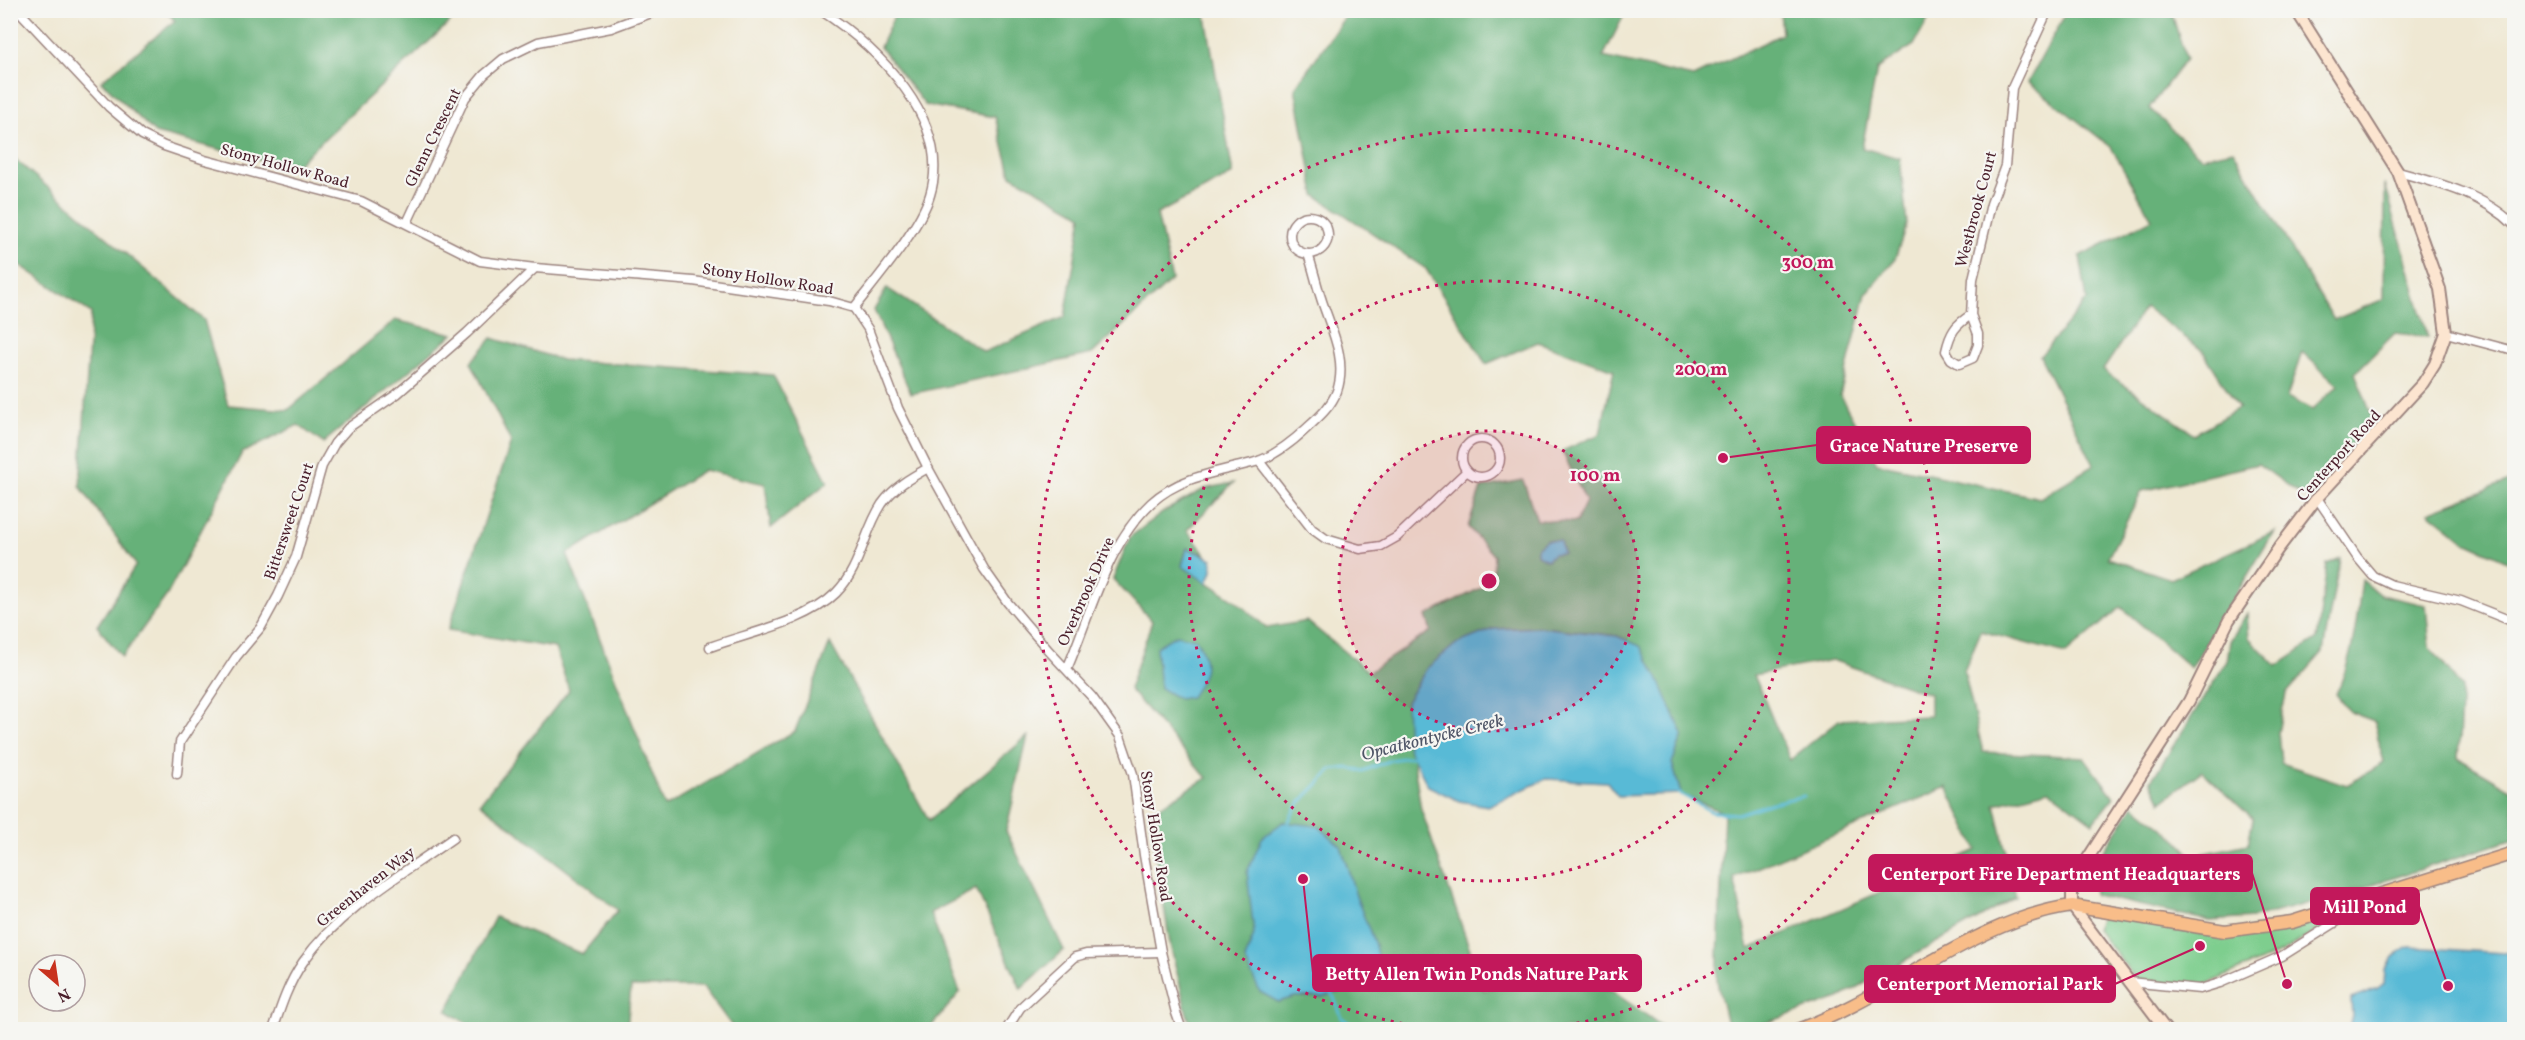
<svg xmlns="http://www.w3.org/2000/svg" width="2525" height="1040" font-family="Vollkorn,serif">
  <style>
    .green { fill: #7ece8e; stroke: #64765c; stroke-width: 1.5 }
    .forest { fill: #66b179; stroke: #586852; stroke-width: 1.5; fill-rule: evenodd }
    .water { fill: #58bad6; stroke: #516c80; stroke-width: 1.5 }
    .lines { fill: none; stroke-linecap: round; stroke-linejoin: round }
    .stream { stroke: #58bad6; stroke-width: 3 }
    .street-casing { stroke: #9c847f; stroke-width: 11 }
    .secondary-casing { stroke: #9c847f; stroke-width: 14 }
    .primary-casing { stroke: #9c847f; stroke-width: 15 }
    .street { stroke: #fff; stroke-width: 8 }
    .secondary { stroke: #fce5d0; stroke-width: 10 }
    .primary { stroke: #f8bd89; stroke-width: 12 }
    .ring { fill: none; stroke: #c2185b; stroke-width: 3; stroke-dasharray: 3 6 }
    .labels { text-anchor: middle; stroke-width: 4.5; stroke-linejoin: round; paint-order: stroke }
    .street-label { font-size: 16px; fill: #4a1f2b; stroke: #f6f6f2 }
    .water-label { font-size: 18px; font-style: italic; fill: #4f5567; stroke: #f6f6f2 }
    .centre { fill: #c2185b; stroke: #f6f6f2; stroke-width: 3 }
    .ring-label { font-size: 18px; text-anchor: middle; font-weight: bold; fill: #c2185b; stroke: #f6f6f2; stroke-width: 4.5; stroke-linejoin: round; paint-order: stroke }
    .leader { fill: none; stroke: #c2185b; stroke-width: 2 }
    .callout-dot { fill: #c2185b; stroke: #f6f6f2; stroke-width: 2 }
    .callout { fill: #c2185b; stroke: #c2185b; stroke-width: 2 }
    .callout-label { font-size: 18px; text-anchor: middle; font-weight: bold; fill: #fff }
  </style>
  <rect width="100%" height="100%" fill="#f6f6f2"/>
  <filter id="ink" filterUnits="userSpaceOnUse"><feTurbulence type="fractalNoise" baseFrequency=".0167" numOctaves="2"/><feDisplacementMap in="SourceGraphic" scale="12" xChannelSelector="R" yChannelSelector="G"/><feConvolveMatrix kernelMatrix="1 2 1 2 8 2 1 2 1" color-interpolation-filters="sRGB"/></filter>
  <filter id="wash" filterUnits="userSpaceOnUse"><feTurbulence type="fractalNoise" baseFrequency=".008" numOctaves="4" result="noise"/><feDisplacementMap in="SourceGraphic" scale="24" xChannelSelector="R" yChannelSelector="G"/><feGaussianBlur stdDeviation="1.35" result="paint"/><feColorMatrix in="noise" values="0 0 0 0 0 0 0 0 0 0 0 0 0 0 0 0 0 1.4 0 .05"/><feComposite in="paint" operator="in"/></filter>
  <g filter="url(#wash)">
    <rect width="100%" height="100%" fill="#efe8d3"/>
    <!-- green -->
    <path class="green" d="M2348,908L2341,916L2282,952L2202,986L2136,979L2096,929L2102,915L2120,917L2172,930L2222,935Z"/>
    <!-- forest -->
    <g class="forest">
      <path d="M897,10L1205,11L1233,174L1157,214L1172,280L1092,354L911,394L874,310L887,288L984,352L1065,317L1082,215L1011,175L995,117L925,105L880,47Z"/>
      <path d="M166,11H454L451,21L293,168L155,133L101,81L175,21Z"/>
      <path d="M1349,11H1626L1603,57L1693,77L1782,34L1780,11H1933L1914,45L1877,69L1862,148L1900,158L1907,224L1895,259L1866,294L1840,395L1877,463L2040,498L2094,465L2040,356L2087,300L2080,256L2152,219L2111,147L2028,82L2067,11H2171L2186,59L2149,108L2201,157L2233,150L2334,320L2384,299L2385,184L2428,337L2395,333L2355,373L2374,421L2303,496L2258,464L2142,491L2108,558L2171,579L2274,532L2191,668L2121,607L2066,654L1981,631L1964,671L1983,752L2084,757L2114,797L2093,823L2049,790L1995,804L2016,897L1839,998L1748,1029H1728L1717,981L1724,813L1681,794L1672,763L1683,735L1640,646L1617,636L1541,627L1493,629L1408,748L1413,757L1421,809L1484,990L1534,975L1612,991L1666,1029H1196L1188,1018L1170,944L1149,813L1207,778L1129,689L1152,621L1113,579L1130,537L1165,511L1204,489L1233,483L1187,530L1206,555L1187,548L1182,566L1235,600L1267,628L1307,621L1369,672L1431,631L1426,616L1492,582L1494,556L1468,527L1481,488L1523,480L1537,520L1576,522L1586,501L1562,451L1600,434L1614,370L1538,342L1486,364L1426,269L1315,195L1295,88ZM2145,307L2203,351L2239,408L2194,434L2103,370ZM2302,352L2338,385L2312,410L2287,397ZM1832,660L1930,694V716L1839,720L1790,760L1754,675ZM1947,787L1977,850L1749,949L1734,878ZM1283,822L1287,823L1350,879L1367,930L1375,945L1322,997H1295L1278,1002L1245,960L1254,934Z"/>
      <path d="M10,155L204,320L228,405L288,410L395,320L453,334L323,443L298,425L242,453L167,595L122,657L97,626L136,565L80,486L91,313L11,259Z"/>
      <path d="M492,338L562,360L773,375L828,482L771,528L765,484L704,470L567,554L665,807L795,731L830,643L929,820L1028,736L1006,831L1064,950L1021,989L976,889L930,913L960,992L929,1029H734L703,987H631L627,1029H476L447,1011L495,917L582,954L618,910L480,803L569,690L555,648L448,630L511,442L471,362Z"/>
      <path d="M2514,479V564L2468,543L2429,512Z"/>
      <path d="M2340,558L2323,652L2286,694L2278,731L2281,763L2347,785L2384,763L2374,721L2350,712L2336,694C2353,659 2357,618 2362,580L2380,595L2426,605L2430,647L2462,688L2458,758L2514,791V839L2347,893L2253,918L2210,921L2094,895L2091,870L2134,805L2173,836L2192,856L2248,844L2253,819L2202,771L2161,802L2151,781L2227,661L2230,641L2247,613L2249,638L2277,666L2317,639L2327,564Z"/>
    </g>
    <!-- water -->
    <g class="water">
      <path d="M1546,540L1560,541L1563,553L1553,554L1547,560L1537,555V548Z"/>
      <path d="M1187,548L1212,559V571L1207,583L1182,566Z"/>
      <path d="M1541,627L1617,636L1640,646L1658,678L1683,735L1672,763L1681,794L1618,796L1607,782L1546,779L1488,806L1459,801L1428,786L1408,748L1406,702L1427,668L1456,644L1493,629Z"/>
      <path d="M1176,635L1196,639C1210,662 1207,674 1191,697L1179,699L1160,688L1156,647Z"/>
      <path d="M1283,822L1318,826L1341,846L1356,896L1375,945L1378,959L1375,969L1354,988L1322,997H1295L1278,1002L1260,992L1245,960L1254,934L1247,872L1262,838Z"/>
      <path d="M2409,947L2504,953L2514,951V1029H2349L2352,1016L2351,999L2378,989L2384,984L2385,969L2394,956Z"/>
    </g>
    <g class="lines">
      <!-- stream -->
      <g class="stream">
        <path d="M1679,793L1712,812L1738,814L1772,803L1804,796"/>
        <path d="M1288,824C1295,802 1317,788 1331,770L1348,768L1363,771L1391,760L1416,756"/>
        <path d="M1332,993L1342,1018L1359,1030"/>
      </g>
    </g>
  </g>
  <g filter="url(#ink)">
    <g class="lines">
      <!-- street casing -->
      <g class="street-casing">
        <g id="street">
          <path d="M18,10L109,107L142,135L164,146L205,160L361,201L480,261L535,268L693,281L829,301L854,308L868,329L898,408L928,468L984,569L1008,603L1049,651L1092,697L1120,736L1133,774L1144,855L1161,952L1176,1013L1182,1030"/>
          <path d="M820,10C877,47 953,121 930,195C919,230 877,278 854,308"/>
          <path d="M2398,172C2439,183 2483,194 2514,225"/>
          <circle cx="1309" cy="235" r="19"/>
          <path d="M407,223L465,98L484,75L503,59L538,42L611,28L659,10"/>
          <path d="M1971,315C1955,325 1950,333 1946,351L1951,359L1959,364L1973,358L1978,345V334L1971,315L1973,279L1991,204L2005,166L2012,88L2048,10"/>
          <path d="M2446,333L2514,351"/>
          <circle cx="1481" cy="458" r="19"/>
          <path d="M1259,461L1312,529L1326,539L1360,549L1381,546L1397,537L1467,471"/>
          <path d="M2317,498L2357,557L2373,576L2392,585L2461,601L2514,622"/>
          <path d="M710,647C748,633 807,622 836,593C861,568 863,533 882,504C894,487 910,478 928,468"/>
          <path d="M1067,669C1091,614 1106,545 1151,503C1179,477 1217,472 1252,463C1271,458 1291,443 1306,429C1318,418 1331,407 1337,391C1348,359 1330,327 1321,298C1316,283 1313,268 1308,254"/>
          <path d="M177,774L180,742L236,657L261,627L278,596L296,557L322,466L335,443L348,428L397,394L467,333L535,268"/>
          <path d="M2129,982L2200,989L2220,983L2282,956L2341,919L2356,903"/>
          <path d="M273,1030C281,1006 289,982 303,962C340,909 401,875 453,838"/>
          <path d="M1006,1030L1020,1008L1075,957L1086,954L1161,952"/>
        </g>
      </g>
      <!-- secondary casing -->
      <g class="secondary-casing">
        <path id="secondary" d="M2166,1030L2072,906V892L2079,872L2189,701L2229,620L2278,549L2317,498L2423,383L2435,364L2446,333L2440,289L2398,172L2296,10"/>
      </g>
      <!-- primary casing -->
      <g class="primary-casing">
        <path id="primary" d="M1797,1030C1888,998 1976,919 2072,906L2225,931L2292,922L2514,853"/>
      </g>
      <!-- street -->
      <use href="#street" class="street"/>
      <!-- secondary -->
      <use href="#secondary" class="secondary"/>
      <!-- primary -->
      <use href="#primary" class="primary"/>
    </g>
  </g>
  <!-- distance rings -->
  <circle cx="1489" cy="581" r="150" fill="#c2185b" fill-opacity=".12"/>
  <g class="ring">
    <circle cx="1489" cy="581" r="150"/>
    <circle cx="1489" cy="581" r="300"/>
    <path d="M1438 1029A451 451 0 1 1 1540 1029"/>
  </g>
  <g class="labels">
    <!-- street labels -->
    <g class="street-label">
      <text transform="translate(432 137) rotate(-64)" y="6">Glenn Crescent</text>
      <text transform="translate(285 165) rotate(15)" y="6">Stony Hollow Road</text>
      <text transform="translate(1975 209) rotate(-75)" y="6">Westbrook Court</text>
      <text transform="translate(768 278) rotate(9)" y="6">Stony Hollow Road</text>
      <text transform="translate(2338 455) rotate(-48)" y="6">Centerport Road</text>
      <text transform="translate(288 521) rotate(-71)" y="6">Bittersweet Court</text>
      <text transform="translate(1085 591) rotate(-66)" y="6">Overbrook Drive</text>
      <text transform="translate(1157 836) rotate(81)" y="6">Stony Hollow Road</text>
      <text transform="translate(365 886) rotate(-38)" y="6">Greenhaven Way</text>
    </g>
    <!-- water labels -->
    <g class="water-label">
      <text transform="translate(1432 737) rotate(-14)" y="6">Opcatkontycke Creek</text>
    </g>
  </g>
  <circle cx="1489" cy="581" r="9" class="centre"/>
  <g class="ring-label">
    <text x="1808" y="268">300 m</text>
    <text x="1701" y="375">200 m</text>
    <text x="1595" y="481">100 m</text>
  </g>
  <!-- callouts -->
  <path class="leader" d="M1723 458L1817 445M2287 984L2252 873M2448 986L2419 906M1303 879L1313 973M2200 946L2115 984"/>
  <g class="callout-dot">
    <circle cx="1723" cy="458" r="6"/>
    <circle cx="2287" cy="984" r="6"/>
    <circle cx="2448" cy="986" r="6"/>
    <circle cx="1303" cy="879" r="6"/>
    <circle cx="2200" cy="946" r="6"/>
  </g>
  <g class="callout">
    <rect x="1817" y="427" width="213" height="36" rx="6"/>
    <rect x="1869" y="855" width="383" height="36" rx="6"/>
    <rect x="2311" y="888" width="108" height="36" rx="6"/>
    <rect x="1313" y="955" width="328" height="36" rx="6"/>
    <rect x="1865" y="966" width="250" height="36" rx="6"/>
  </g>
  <g class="callout-label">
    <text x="1924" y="452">Grace Nature Preserve</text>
    <text x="2061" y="880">Centerport Fire Department Headquarters</text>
    <text x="2365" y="913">Mill Pond</text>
    <text x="1477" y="980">Betty Allen Twin Ponds Nature Park</text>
    <text x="1990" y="990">Centerport Memorial Park</text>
  </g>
  <!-- margin -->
  <rect width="2525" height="1040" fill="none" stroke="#f6f6f2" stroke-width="36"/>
  <!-- north arrow -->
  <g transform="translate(57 983) rotate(151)"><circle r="28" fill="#f6f6f2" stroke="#b1a0a2" stroke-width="1.5"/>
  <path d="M0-4.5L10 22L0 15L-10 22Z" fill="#c8321e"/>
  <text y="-9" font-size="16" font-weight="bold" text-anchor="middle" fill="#4a1f2b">N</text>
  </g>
</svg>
